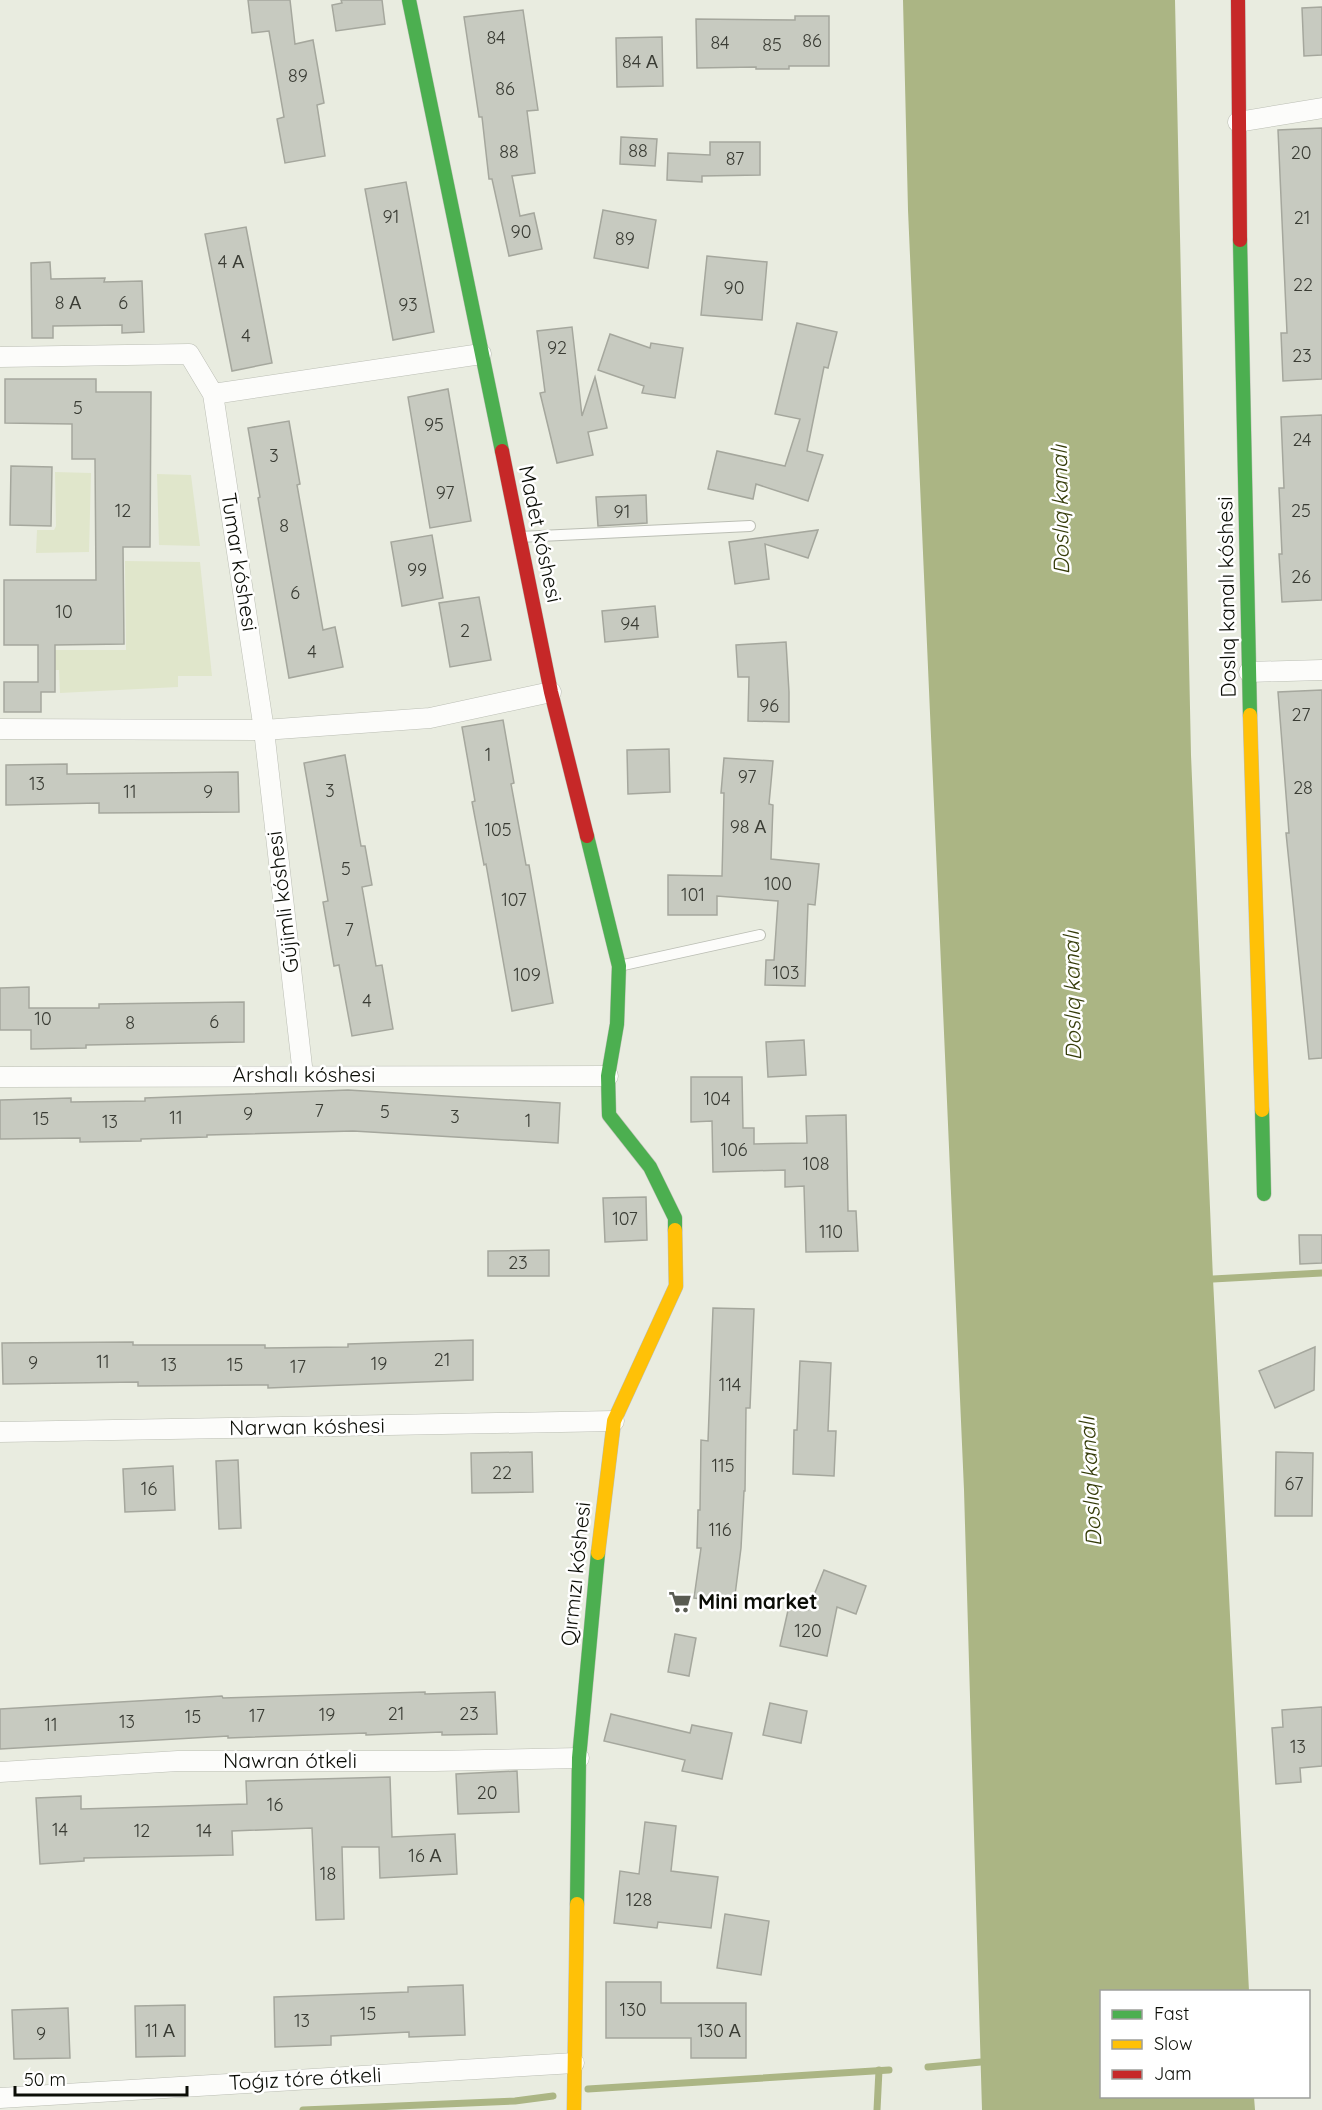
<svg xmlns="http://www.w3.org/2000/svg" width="1322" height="2110" font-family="Quicksand,sans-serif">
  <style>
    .green { fill: #e0e6cb }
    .water { fill: #abb584 }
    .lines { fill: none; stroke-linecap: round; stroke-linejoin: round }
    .stream { stroke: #abb584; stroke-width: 7 }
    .building { fill: #c7cac0; stroke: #a5a79d; stroke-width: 1.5 }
    .lane-casing { stroke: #bbbeb4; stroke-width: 12 }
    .street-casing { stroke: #bbbeb4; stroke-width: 21 }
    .fast-casing { stroke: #bbbeb4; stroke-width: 15 }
    .slow-casing { stroke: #bbbeb4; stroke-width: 15 }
    .jam-casing { stroke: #bbbeb4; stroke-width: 15 }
    .lane { stroke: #fcfcfa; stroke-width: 10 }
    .street { stroke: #fcfcfa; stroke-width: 20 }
    .fast { stroke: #4caf50; stroke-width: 14 }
    .slow { stroke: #ffc107; stroke-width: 14 }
    .jam { stroke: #c62828; stroke-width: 14 }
    .labels { text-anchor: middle; stroke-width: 5; stroke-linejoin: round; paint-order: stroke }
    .number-label { font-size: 18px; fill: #3a3c34 }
    .street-label { font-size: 21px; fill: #0b0d06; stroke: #fff }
    .poi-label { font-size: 21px; font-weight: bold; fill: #0b0d06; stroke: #fff; text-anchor: start }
    .water-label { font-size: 22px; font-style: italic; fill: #353c09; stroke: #fff }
  </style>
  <rect width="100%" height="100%" fill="#e9ece0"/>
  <!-- green -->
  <g class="green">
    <path d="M55,472L91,473L89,552L36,553L37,530H54L56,526Z"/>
    <path d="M157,474L191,475L200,546L159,545Z"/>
    <path d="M125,561L200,562L212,676H178V687L60,693L59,670H42L41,650H126Z"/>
  </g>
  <!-- water -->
  <path class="water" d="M903,0H1175L1191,755L1213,1279L1249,1991L1102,1992V2096L1254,2097L1255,2110H982L964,1490L908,210Z"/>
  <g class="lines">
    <!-- stream -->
    <g class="stream">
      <path d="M1213,1279L1322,1273"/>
      <path d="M928,2067L981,2062"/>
      <path d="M588,2089L889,2070"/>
      <path d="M303,2110L515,2101L553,2096"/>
      <path d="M877,2110L879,2070"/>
    </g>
  </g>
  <!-- building -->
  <g class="building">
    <path d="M248,0H290L295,44L313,40L324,103L317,105L325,156L285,163L277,119L284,117L269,31L252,33Z"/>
    <path d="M341,0H382L385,24L336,31L332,5L342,3Z"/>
    <path d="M1322,7V55L1304,56L1302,8Z"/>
    <path d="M523,10L538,110L527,111L535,173L512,176L520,216L534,213L542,249L509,256L492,179H489L482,117H479L464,17Z"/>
    <path d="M795,16H829V66H789V69H756V67L697,68L696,19L795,20Z"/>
    <path d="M662,37L663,86L617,87L616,38Z"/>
    <path d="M1322,128V379L1283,381L1281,333H1287L1278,130Z"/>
    <path d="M621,137L657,139L655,166L620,164Z"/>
    <path d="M710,142H760V175L702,176V182L667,180L668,153L710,155Z"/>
    <path d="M406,182L434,332L393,340L365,189Z"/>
    <path d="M603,210L656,220L648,268L594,258Z"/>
    <path d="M246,227L272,363L232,371L205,234Z"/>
    <path d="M707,256L767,262L762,320L701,315Z"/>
    <path d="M50,262L51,279L105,278L104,282L142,281L144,332L122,333V325L53,326V338H32L31,263Z"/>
    <path d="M797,323L837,332L828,368L824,367L807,451L823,455L808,501L756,484L753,499L708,489L717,451L785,466L800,419L775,414Z"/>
    <path d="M572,327L582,416L595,377L607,428L588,432L593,455L557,463L540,393L545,392L537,331Z"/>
    <path d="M610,334L650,348L651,343L683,348L675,398L642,393L644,386L598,370Z"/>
    <path d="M5,379H96V392H151L150,547H123L124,644L55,645V692H41V712H4V682H38V645H4V580H96L95,459H72V424L5,423Z"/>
    <path d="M448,389L471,521L430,528L408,397Z"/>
    <path d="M1322,415V600L1282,602L1279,554H1282L1279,488H1284L1281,417Z"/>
    <path d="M289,421L300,484L297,485L323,630L335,627L343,667L289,678L258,498L260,497L248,428Z"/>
    <path d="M11,466L52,467L51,526L10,525Z"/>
    <path d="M646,495L647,523L598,526L596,497Z"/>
    <path d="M818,530L808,558L765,544L769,579L735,584L729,542Z"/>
    <path d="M432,535L443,598L402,606L391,542Z"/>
    <path d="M479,597L491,660L450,667L439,603Z"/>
    <path d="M655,606L658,637L605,642L602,611Z"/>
    <path d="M786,642L789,692V722L748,721L749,677H738L736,645Z"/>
    <path d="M1322,690V1058L1309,1059L1286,833H1289L1278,692Z"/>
    <path d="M503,720L514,783L511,784L526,865H529L553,1003L512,1011L486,864L484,865L472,802L475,801L462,727Z"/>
    <path d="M669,749L670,792L628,794L627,750Z"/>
    <path d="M345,755L361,846H365L372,885L362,887L376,966L382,965L393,1029L352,1036L339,965L334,966L323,902L328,901L304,763Z"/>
    <path d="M724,758L773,761L769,804L773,805L771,859L819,864L815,905L808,904L805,986L765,985L766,960H774L778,901L717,896V915H668V875L722,876L724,793H721Z"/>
    <path d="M67,764V774L238,772L239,812L99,813V803L6,805V765Z"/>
    <path d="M29,987V1008H99V1004L244,1002V1042L86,1045V1048L31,1049V1030H0V988Z"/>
    <path d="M804,1040L806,1075L768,1077L766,1042Z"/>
    <path d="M691,1077H742L743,1128H754V1144L807,1143L806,1116L846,1115L848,1211H856L858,1251L806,1252L804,1186L785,1187V1170L713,1172L712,1121L691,1122Z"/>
    <path d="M348,1090L560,1103L558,1143L353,1131L207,1135V1137L141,1139V1141L80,1142V1138L0,1139V1100L71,1098V1102L145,1101V1098Z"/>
    <path d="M646,1197L647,1240L605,1242L603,1198Z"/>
    <path d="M1299,1235H1322V1263L1300,1264Z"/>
    <path d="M549,1250V1276H488V1251Z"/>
    <path d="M713,1308L754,1309L750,1408H746L745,1491H744L741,1548L734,1603L694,1598L701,1548H697L698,1510H700L701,1440L708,1441Z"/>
    <path d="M473,1340V1380L268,1388V1385L138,1386V1382L3,1384L2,1343L133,1342V1345H265V1348L348,1347V1344Z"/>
    <path d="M1315,1347L1314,1390L1275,1408L1259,1371Z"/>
    <path d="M800,1361L831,1363L828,1431H836L834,1476L793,1474L794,1430H797Z"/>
    <path d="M532,1452L533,1492L472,1493L471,1453Z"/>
    <path d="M1276,1452L1313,1453L1312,1516H1275Z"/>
    <path d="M238,1460L241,1528L219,1529L216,1461Z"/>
    <path d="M173,1466L175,1510L125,1512L123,1469Z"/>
    <path d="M824,1570L866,1586L856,1614L837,1607L827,1656L780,1646L789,1606L808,1610Z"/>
    <path d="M675,1634L696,1638L689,1676L668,1672Z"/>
    <path d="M425,1692V1694L495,1692L497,1734L442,1735V1732L366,1735V1733L228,1738V1736L0,1749V1709L222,1696L223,1698Z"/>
    <path d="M770,1703L807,1711L801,1743L763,1735Z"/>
    <path d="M1322,1707V1766L1300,1768L1301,1782L1276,1784L1272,1728L1283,1727L1282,1710Z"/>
    <path d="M611,1714L690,1733L692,1725L732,1733L722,1779L682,1771L685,1760L604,1741Z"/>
    <path d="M517,1771L519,1812L458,1814L456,1774Z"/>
    <path d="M390,1777L392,1837L455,1834L457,1874L380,1878L379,1847H342L344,1919L316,1920L312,1828L232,1831L233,1855L84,1858V1861L40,1864L36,1798L81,1796V1809L247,1804L246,1781Z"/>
    <path d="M645,1822L676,1826L671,1871L718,1877L711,1928L658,1922L657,1928L614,1923L620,1871L639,1874Z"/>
    <path d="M725,1914L769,1921L761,1975L717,1968Z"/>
    <path d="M606,1982H661V2003H746V2058H691V2038H606Z"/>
    <path d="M463,1985L465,2035L409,2037V2032L331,2036V2045L275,2047L274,1997L408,1992V1987Z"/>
    <path d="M185,2005V2056L136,2057L135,2006Z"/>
    <path d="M68,2008L70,2058L14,2059L12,2010Z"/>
  </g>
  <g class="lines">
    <!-- lane casing -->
    <g class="lane-casing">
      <g id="lane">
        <path d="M519,537L750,526"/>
        <path d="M619,966L760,935"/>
      </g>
    </g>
    <!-- street casing -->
    <g class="street-casing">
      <g id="street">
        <path d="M1238,122L1322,108"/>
        <path d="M0,357L189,354L213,394L264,730L303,1075"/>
        <path d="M213,394L481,354"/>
        <path d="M1249,672L1322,670"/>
        <path d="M0,729L264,730L430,718L551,692"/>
        <path d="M0,1077L608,1076"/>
        <path d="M0,1432L614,1421"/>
        <path d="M0,1772L178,1761H435L579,1758"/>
        <path d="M0,2098L574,2063"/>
      </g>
    </g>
    <!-- fast casing -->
    <g class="fast-casing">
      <g id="fast">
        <path d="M409,0L502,451"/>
        <path d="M1240,240L1250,715"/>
        <path d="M587,836L619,966L617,1024L608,1076L609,1115L650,1167L675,1218V1230"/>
        <path d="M1262,1110L1264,1194"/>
        <path d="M577,1904L579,1758L598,1553"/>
      </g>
    </g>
    <!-- slow casing -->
    <g class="slow-casing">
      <g id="slow">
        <path d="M1250,715L1262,1110"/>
        <path d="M598,1553L614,1421L676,1286L675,1230"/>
        <path d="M574,2110L577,1904"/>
      </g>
    </g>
    <!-- jam casing -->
    <g class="jam-casing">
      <g id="jam">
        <path d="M1238,0L1240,240"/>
        <path d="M502,451L551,692L587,836"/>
      </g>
    </g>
    <!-- lane -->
    <use href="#lane" class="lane"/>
    <!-- street -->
    <use href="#street" class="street"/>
    <!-- fast -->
    <use href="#fast" class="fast"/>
    <!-- slow -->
    <use href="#slow" class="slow"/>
    <!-- jam -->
    <use href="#jam" class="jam"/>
  </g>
  <!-- icons -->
  <defs>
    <g id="supermarket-bare" transform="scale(1.8)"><path d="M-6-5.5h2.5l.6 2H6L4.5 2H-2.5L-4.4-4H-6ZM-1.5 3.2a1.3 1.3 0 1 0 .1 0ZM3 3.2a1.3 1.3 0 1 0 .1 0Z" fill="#595b52" stroke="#fff" stroke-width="2.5" paint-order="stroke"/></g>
  </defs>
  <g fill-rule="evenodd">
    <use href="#supermarket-bare" x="680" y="1602"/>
  </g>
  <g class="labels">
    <!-- number labels -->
    <g class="number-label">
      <text x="496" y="44">84</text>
      <text x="812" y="47">86</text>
      <text x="720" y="49">84</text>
      <text x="772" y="51">85</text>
      <text x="640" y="68">84 А</text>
      <text x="298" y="82">89</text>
      <text x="505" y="95">86</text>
      <text x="638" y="157">88</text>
      <text x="509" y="158">88</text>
      <text x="1301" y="159">20</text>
      <text x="735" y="165">87</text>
      <text x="391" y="223">91</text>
      <text x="1302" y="224">21</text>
      <text x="521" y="238">90</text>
      <text x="625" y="245">89</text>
      <text x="231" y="268">4 А</text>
      <text x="1303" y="291">22</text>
      <text x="734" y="294">90</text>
      <text x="68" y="309">8 А</text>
      <text x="123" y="309">6</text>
      <text x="408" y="311">93</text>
      <text x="246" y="342">4</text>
      <text x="557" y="354">92</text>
      <text x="1302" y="362">23</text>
      <text x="78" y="414">5</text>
      <text x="434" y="431">95</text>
      <text x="1302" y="446">24</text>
      <text x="274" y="462">3</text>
      <text x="445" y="499">97</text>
      <text x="123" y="517">12</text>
      <text x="1301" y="517">25</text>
      <text x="622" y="518">91</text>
      <text x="284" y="532">8</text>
      <text x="417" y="576">99</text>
      <text x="1301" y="583">26</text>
      <text x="295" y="599">6</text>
      <text x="64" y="618">10</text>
      <text x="630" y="630">94</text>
      <text x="465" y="637">2</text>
      <text x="312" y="658">4</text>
      <text x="769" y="712">96</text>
      <text x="1301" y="721">27</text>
      <text x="488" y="761">1</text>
      <text x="747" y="783">97</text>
      <text x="37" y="790">13</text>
      <text x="1303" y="794">28</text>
      <text x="330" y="797">3</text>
      <text x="130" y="798">11</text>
      <text x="208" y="798">9</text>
      <text x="748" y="833">98 А</text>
      <text x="498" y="836">105</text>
      <text x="346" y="875">5</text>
      <text x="778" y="890">100</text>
      <text x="693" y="901">101</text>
      <text x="514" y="906">107</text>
      <text x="349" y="936">7</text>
      <text x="786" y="979">103</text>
      <text x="527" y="981">109</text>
      <text x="367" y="1007">4</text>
      <text x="43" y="1025">10</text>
      <text x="214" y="1028">6</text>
      <text x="130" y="1029">8</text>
      <text x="717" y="1105">104</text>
      <text x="319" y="1117">7</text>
      <text x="385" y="1118">5</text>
      <text x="248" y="1120">9</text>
      <text x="455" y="1123">3</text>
      <text x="176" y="1124">11</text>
      <text x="41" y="1125">15</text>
      <text x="528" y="1127">1</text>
      <text x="110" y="1128">13</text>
      <text x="734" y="1156">106</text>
      <text x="816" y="1170">108</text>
      <text x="625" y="1225">107</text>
      <text x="831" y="1238">110</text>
      <text x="518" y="1269">23</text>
      <text x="442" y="1366">21</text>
      <text x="103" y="1368">11</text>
      <text x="33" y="1369">9</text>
      <text x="379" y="1370">19</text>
      <text x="169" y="1371">13</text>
      <text x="235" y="1371">15</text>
      <text x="298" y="1373">17</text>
      <text x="730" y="1391">114</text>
      <text x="723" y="1472">115</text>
      <text x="502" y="1479">22</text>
      <text x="1294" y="1490">67</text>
      <text x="149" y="1495">16</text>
      <text x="720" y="1536">116</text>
      <text x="808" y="1637">120</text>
      <text x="396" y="1720">21</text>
      <text x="469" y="1720">23</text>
      <text x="327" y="1721">19</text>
      <text x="257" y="1722">17</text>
      <text x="193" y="1723">15</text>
      <text x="127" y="1728">13</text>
      <text x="51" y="1731">11</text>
      <text x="1298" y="1753">13</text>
      <text x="487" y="1799">20</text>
      <text x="275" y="1811">16</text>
      <text x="60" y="1836">14</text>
      <text x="142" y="1837">12</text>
      <text x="204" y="1837">14</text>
      <text x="425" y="1862">16 А</text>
      <text x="328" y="1880">18</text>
      <text x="639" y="1906">128</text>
      <text x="633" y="2016">130</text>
      <text x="368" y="2020">15</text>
      <text x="302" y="2027">13</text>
      <text x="160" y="2037">11 А</text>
      <text x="719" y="2037">130 А</text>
      <text x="41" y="2040">9</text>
    </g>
    <!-- street labels -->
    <g class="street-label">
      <text transform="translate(540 534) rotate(78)" y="7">Madet kóshesi</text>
      <text transform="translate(239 562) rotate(81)" y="7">Tumar kóshesi</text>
      <text transform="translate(1227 597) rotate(-91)" y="7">Doslıq kanalı kóshesi</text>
      <text transform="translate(283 902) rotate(-97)" y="7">Gújimli kóshesi</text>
      <text x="304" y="1082">Arshalı kóshesi</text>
      <text transform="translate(307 1427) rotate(-1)" y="7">Narwan kóshesi</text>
      <text transform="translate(576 1574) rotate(-84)" y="7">Qırmızı kóshesi</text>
      <text x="290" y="1768">Nawran ótkeli</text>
      <text transform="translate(305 2079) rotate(-3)" y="7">Toǵız tóre ótkeli</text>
    </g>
    <!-- poi labels -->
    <g class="poi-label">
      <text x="698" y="1609">Mini market</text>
    </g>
    <!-- water labels -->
    <g class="water-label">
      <text transform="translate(1060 510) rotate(-91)" y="8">Doslıq kanalı</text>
      <text transform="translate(1072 996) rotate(-91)" y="8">Doslıq kanalı</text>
      <text transform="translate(1090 1482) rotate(-93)" y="8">Doslıq kanalı</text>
    </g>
  </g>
  <!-- legend -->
  <rect x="1100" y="1990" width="210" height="108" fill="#ffffff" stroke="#9d9e9b" stroke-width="1.5"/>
  <rect x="1112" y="2010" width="30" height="9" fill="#4caf50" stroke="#9d9e9b" stroke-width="1.5"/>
  <text x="1154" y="2020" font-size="18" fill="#0b0d06">Fast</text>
  <rect x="1112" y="2040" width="30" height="9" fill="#ffc107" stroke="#9d9e9b" stroke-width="1.5"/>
  <text x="1154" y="2050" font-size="18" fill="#0b0d06">Slow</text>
  <rect x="1112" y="2070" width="30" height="9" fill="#c62828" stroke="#9d9e9b" stroke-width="1.5"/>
  <text x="1154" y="2080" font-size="18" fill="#0b0d06">Jam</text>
  <!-- scale -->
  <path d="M15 2086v9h172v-9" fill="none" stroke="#0b0d06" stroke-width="3"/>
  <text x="24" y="2086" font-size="18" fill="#0b0d06" stroke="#ffffff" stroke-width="4.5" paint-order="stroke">50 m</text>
</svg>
